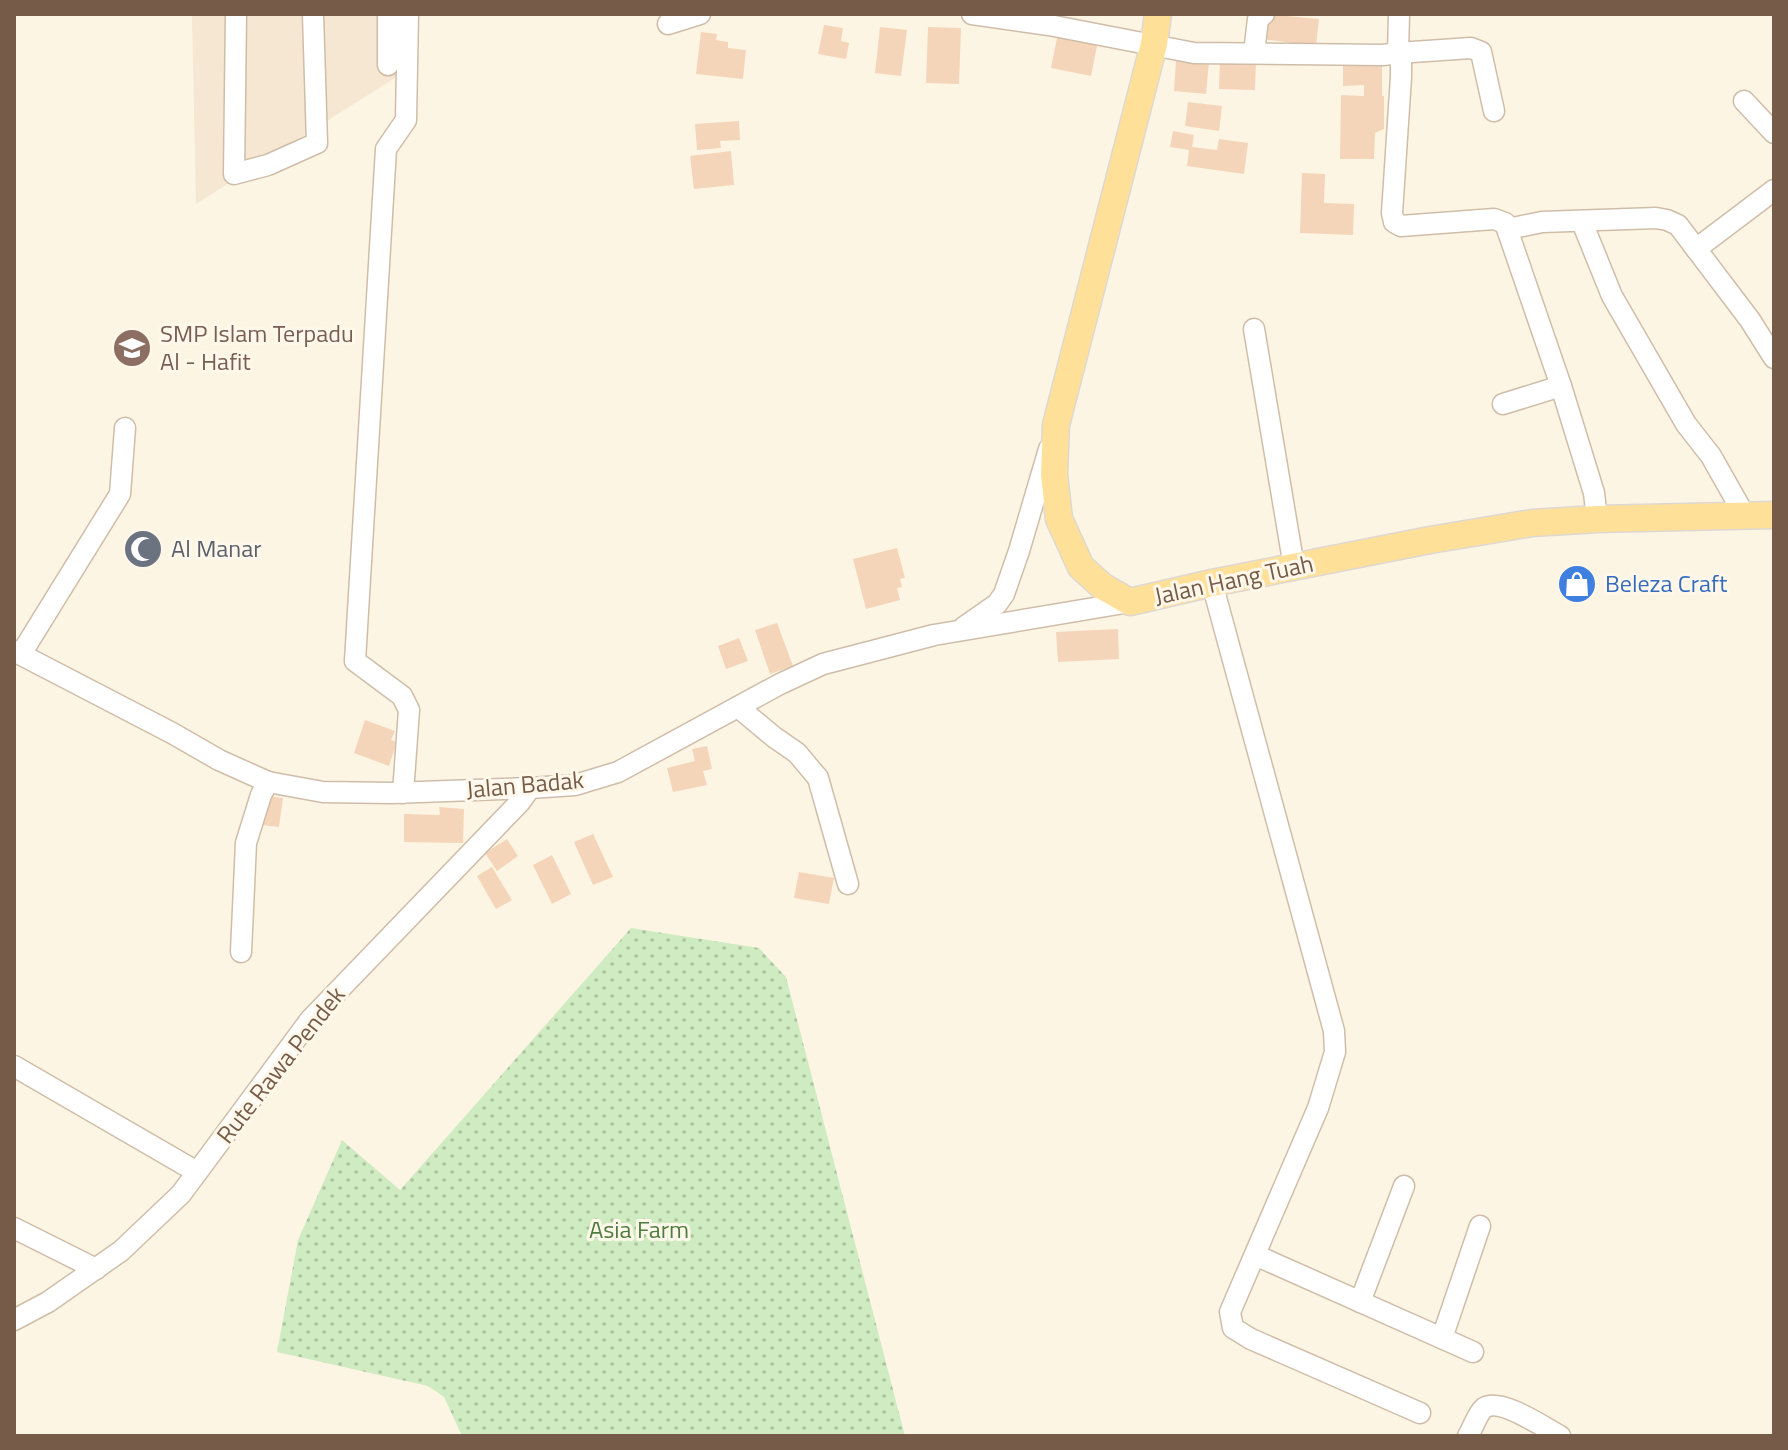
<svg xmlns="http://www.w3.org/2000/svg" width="1788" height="1450" font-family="'Titillium Web',sans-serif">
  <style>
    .residential { fill: #f5e7d1 }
    .grass { fill: url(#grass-dots) }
    .building { fill: #f4d5b9 }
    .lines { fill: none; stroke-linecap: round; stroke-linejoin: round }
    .minor-casing { stroke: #cfbda9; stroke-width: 23 }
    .major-casing { stroke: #ded8d3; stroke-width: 29 }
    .minor { stroke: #fff; stroke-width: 20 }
    .major { stroke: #ffe099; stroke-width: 26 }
    .labels { text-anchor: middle; stroke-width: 6; stroke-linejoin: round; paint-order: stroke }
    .education-label { font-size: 24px; fill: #785e54; stroke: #fff8ea; text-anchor: start }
    .worship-label { font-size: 24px; fill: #5b616d; stroke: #fff8ea; text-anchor: start }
    .street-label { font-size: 24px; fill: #765c48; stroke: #fff8ea }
    .shop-label { font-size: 24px; fill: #366cbe; stroke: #fff8ea; text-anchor: start }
    .park-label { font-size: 24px; fill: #4d7d3f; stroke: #fff8ea }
  </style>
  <defs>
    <pattern id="grass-dots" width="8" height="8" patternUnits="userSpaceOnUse" patternTransform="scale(2)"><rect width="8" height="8" fill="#cfebc1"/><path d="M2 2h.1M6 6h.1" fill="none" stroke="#adc29f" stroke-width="1.8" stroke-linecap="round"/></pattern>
  </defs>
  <rect width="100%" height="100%" fill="#fdf5e3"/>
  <!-- residential -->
  <path class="residential" d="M192,14H407L409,69L196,204Z"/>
  <!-- grass -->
  <path class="grass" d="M631,928L759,948L786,977L905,1436H462L444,1397L428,1386L277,1352L298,1240L342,1140L400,1190Z"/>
  <!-- building -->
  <g class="building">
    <path d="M1266,14L1319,19L1316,46L1262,39Z"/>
    <path d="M824,25L843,28L841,41L849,43L846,59L818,54Z"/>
    <path d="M880,27L907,30L901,76L875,73Z"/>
    <path d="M928,27L961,28L959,84L926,83Z"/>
    <path d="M701,32L717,34L716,40L728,42V48L746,50L743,79L696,74Z"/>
    <path d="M1058,33L1098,41L1091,76L1051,68Z"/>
    <path d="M1176,60L1209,62L1206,94L1174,91Z"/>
    <path d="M1220,60L1256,61L1255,90L1219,89Z"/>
    <path d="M1382,63V96H1384V129L1375,133L1374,159H1340L1341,95L1364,96V85L1343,86V64Z"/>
    <path d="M1188,102L1222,106L1219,131L1185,126Z"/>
    <path d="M739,121L740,140L720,141L721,148L697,150L695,124Z"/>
    <path d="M1173,131L1194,135L1192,147L1217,150L1219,139L1248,143L1244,174L1187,166L1189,150L1170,147Z"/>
    <path d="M731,151L734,185L694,189L690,156Z"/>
    <path d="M1302,173L1325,174L1324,203L1354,204L1353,235L1300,233Z"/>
    <path d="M897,548L905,578L900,579L902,587L897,588L900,600L866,609L853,559Z"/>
    <path d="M777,623L793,666L770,674L755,630Z"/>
    <path d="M1118,629L1119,659L1058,662L1056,632Z"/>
    <path d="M739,638L748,661L726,669L718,646Z"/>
    <path d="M365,720L395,731L391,740L397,742L389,766L354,753Z"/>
    <path d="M707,746L712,769L703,771L707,785L673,792L667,768L695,761L692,749Z"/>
    <path d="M266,796L283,798L279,827L262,825Z"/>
    <path d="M439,807L464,809L463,843L404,842V814L440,815Z"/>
    <path d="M593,834L613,877L593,885L574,842Z"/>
    <path d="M507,839L518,856L497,871L485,853Z"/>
    <path d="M552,855L571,894L552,904L533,865Z"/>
    <path d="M492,867L512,900L496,909L477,876Z"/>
    <path d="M799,872L834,878L829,904L794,898Z"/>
  </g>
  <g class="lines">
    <!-- minor casing -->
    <g class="minor-casing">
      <g id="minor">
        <path d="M236,14L234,174L268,165L317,143L313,14"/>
        <path d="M388,14V65"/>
        <path d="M972,14L1049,25L1194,53L1383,55L1398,53L1401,64V77L1392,213L1394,222L1401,226L1494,219L1505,223L1561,386L1594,493L1597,519"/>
        <path d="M1399,14L1398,53L1471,48L1481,52L1494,111"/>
        <path d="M668,24L700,14"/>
        <path d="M1254,53L1258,19L1264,14"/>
        <path d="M1744,101L1774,133"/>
        <path d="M1582,222L1612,296L1686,424L1711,456L1745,516"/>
        <path d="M1508,229L1542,222L1656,218L1667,220L1678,225L1750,320L1774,358"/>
        <path d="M1696,249L1774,190"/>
        <path d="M1254,329L1294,567"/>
        <path d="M1503,404L1561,386"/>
        <path d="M1212,583L1334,1031L1335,1052L1318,1108L1230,1312L1233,1328L1251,1339L1420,1413"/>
        <path d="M964,627L997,604L1004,594L1019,551L1049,449"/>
        <path d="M14,651L172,733L219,760L268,782L323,792L392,793L530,788L575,785L618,772L780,684L823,664L934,635L1130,602"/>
        <path d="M21,654L120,494L125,428"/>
        <path d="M738,707L774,737L797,753L818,778L848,884"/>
        <path d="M403,793L409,710L402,696L355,661L386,149L406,120L408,14"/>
        <path d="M241,952L246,843L261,795L268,782"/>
        <path d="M14,1066L197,1172"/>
        <path d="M14,1228L96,1269"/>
        <path d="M1255,1255L1473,1352"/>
        <path d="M1360,1302L1404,1186"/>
        <path d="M14,1320L48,1302L121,1251L181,1194L310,1020L520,802L530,788"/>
        <path d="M1442,1338L1480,1226"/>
        <path d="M1468,1436C1473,1428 1477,1414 1484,1408C1500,1397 1545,1428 1560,1436"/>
      </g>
    </g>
    <!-- major casing -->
    <g class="major-casing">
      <path id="major" d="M1158,14L1154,44L1056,425L1054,474L1059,519L1081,567L1102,586L1130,602L1212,583L1430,540L1532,523L1597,519L1774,515"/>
    </g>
    <!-- minor -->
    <use href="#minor" class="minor"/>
    <!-- major -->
    <use href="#major" class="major"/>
  </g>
  <!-- icons -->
  <defs>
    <g id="school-disc" transform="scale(2)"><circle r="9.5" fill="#8d6e63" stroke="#fff8ea"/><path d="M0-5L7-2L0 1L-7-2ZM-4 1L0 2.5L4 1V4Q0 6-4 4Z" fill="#fff"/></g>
    <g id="mosque-disc" transform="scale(2)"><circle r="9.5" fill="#6b7280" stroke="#fff8ea"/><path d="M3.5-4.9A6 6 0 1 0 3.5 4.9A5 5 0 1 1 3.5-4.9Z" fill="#fff"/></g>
    <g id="shop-disc" transform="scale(2)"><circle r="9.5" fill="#3f7fe0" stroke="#fff8ea"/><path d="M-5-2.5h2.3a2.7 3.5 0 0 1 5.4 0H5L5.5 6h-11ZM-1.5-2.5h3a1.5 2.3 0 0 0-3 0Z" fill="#fff"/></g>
  </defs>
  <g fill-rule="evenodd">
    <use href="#school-disc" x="132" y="348"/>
    <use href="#mosque-disc" x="143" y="549"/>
    <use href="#shop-disc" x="1577" y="584"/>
  </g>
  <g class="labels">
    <!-- education labels -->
    <g class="education-label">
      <text x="160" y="342">SMP Islam Terpadu<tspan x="160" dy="28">Al - Hafit</tspan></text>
    </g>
    <!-- worship labels -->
    <g class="worship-label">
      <text x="171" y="557">Al Manar</text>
    </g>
    <!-- street labels -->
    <g class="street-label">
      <text transform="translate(1234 580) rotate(-12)" y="8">Jalan Hang Tuah</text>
      <text transform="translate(525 785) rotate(-5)" y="8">Jalan Badak</text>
      <text transform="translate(281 1065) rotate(-52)" y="8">Rute Rawa Pendek</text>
    </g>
    <!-- shop labels -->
    <g class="shop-label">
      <text x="1605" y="592">Beleza Craft</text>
    </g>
    <!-- park labels -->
    <g class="park-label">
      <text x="639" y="1238">Asia Farm</text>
    </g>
  </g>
  <!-- border -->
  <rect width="1788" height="1450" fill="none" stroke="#765c48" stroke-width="32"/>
</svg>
